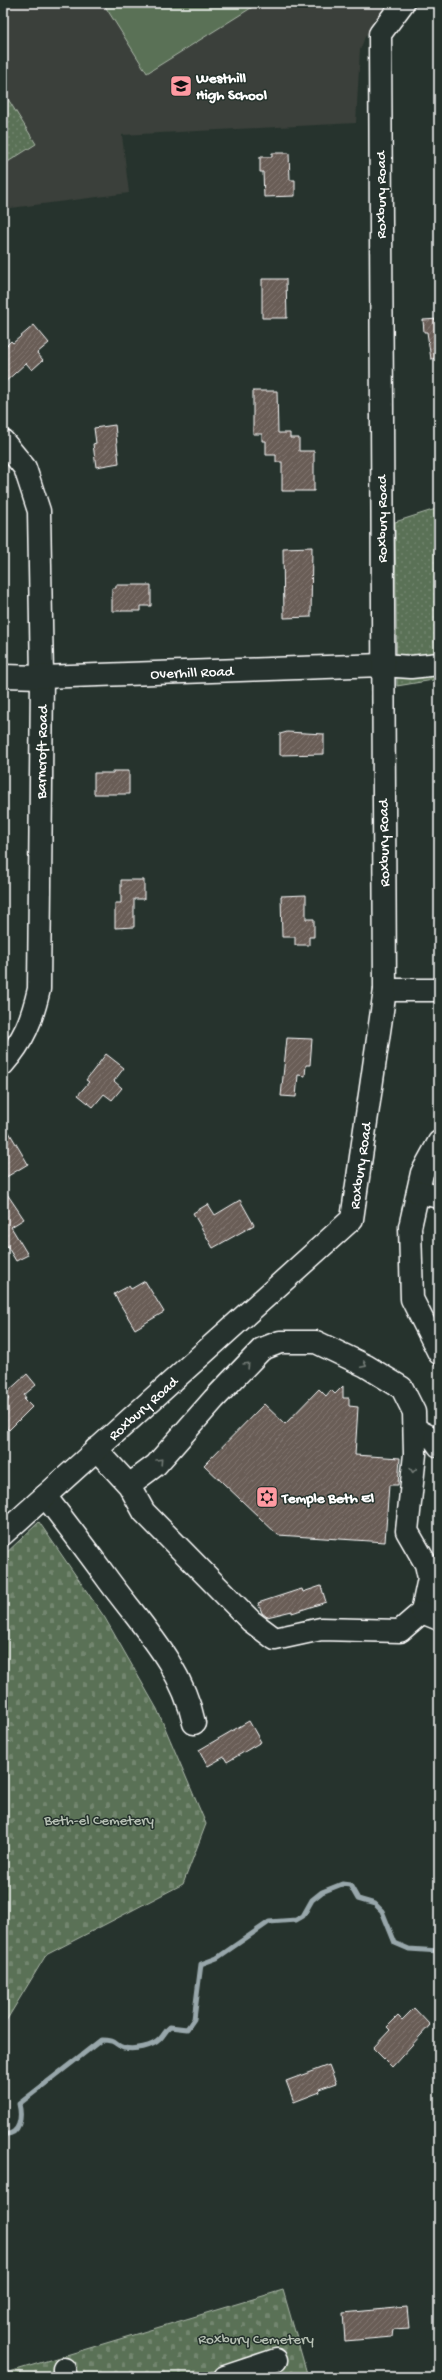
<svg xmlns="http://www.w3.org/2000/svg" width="442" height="2380" font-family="'Gochi Hand',sans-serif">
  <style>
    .built { fill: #3a403a }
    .grass { fill: #5a7156; stroke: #acb8aa }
    .cemetery { fill: url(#cemetery-stones); stroke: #acb8aa }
    .park { fill: url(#park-dots); stroke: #acb8aa }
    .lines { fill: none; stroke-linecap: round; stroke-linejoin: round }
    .stream { stroke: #98a7ab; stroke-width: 5 }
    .building { fill: url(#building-hatch); stroke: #fff }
    .minor-casing { stroke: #fff; stroke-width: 25 }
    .minor { stroke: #26332d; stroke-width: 22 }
    .oneway { stroke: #727a76 }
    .labels { text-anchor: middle; stroke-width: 3; stroke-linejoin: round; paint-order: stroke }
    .poi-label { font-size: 15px; font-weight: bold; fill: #fff; stroke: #26332d; text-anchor: start }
    .street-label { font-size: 15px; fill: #fff; stroke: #26332d }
    .park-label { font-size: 15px; fill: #b5bfb3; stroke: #26332d }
  </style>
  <defs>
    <pattern id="cemetery-stones" width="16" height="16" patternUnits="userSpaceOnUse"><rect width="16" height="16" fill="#5a7156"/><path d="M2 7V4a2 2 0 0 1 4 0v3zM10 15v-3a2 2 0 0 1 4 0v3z" fill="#73866f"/></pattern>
    <pattern id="park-dots" width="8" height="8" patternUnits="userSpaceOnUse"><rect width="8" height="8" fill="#5a7156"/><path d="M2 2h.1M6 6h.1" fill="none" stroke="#73866f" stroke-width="1.8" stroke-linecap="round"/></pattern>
    <pattern id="building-hatch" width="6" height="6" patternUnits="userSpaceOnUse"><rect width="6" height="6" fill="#695d57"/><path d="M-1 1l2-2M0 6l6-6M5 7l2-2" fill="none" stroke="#807570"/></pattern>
  </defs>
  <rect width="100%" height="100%" fill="#26332d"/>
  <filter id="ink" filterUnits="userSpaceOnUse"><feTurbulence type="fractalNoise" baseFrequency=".025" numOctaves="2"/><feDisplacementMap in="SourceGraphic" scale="8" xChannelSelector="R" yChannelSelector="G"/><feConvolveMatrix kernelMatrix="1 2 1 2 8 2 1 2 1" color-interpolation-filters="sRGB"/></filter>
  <g filter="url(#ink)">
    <!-- built -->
    <path class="built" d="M3,3H390L365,37L360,50L356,123L122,135L129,193L3,209Z"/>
    <!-- grass -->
    <path class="grass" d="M103,3H259L147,73Z"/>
    <!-- cemetery -->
    <g class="cemetery">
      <path d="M39,1522L105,1618L157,1709L206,1824L183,1884L46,1955L3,2026V1556Z"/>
      <path d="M283,2290L308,2377H3V2374Z"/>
    </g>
    <!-- park -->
    <g class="park">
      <path d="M3,91L36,144L3,165Z"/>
      <path d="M439,508V679L397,686L395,522Z"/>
    </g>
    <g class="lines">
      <!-- stream -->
      <path class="stream" d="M3,2134C21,2136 22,2116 19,2104L101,2040C118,2040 114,2045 124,2048C135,2050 152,2047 160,2039C164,2035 165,2031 170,2027L187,2029L194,2019L201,1964L217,1958L269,1922L296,1920L303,1916L312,1900L322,1892L342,1884L350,1885L358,1899L375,1904L382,1911L395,1943L409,1949L439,1951"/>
    </g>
    <!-- building -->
    <g class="building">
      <path d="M272,153H289L290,180H295V196L264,197L263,172H260V157H272Z"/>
      <path d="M262,279H286L287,318H262Z"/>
      <path d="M439,319V358L431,359L427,332H424L423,320Z"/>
      <path d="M34,325L49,343L37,353L43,360L32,370L26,363L3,384V349L11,341L13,343Z"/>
      <path d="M253,391H277L278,433H290V438H299V451H314V491H282V462H276V455H266V441H262V434H253Z"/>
      <path d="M115,425L119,463L96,467L93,444L96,443L94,428Z"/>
      <path d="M312,547L311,617L284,618L283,548Z"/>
      <path d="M116,585H151V606H141V611H112V588H116Z"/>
      <path d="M287,732L324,734V754L280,755V734Z"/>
      <path d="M113,771H129V794H94V773H113Z"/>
      <path d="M121,880H144V899H134V927L115,928V903H121Z"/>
      <path d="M306,895V919H314V937H309V945H295V937H282L281,896Z"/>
      <path d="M287,1038L312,1039L310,1065H306L305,1076L298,1075L296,1097L281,1096Z"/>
      <path d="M106,1054L124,1068L114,1081L122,1088L112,1100L104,1094L93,1107L78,1095L89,1082L86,1080Z"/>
      <path d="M3,1122L28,1164L3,1179Z"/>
      <path d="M3,1188L24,1219L11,1227L28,1255L16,1261L3,1239Z"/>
      <path d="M240,1200L254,1225L213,1248L193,1213L208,1204L215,1215Z"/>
      <path d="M145,1281L164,1312L135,1329L114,1294L129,1286L131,1289Z"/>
      <path d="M27,1374L36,1385L24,1395L26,1398L24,1399L32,1407L9,1430L3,1424V1404L9,1399L5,1394Z"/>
      <path d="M343,1386V1398H349V1406L358,1407L355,1455L400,1458L398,1485H389L385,1542L278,1535L204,1465L264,1404L285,1424L319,1389L326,1396L331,1390L335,1394Z"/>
      <path d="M321,1586L326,1602L292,1613V1611L267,1617L262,1613L258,1603L298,1590L302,1589L303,1592Z"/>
      <path d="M249,1721L261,1742L227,1762L224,1757L208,1766L199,1750Z"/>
      <path d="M414,2008L430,2025L392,2067L373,2048L390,2030L387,2027L398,2016L402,2020Z"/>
      <path d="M329,2065L336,2083L319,2089L320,2092L294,2102L286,2081Z"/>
      <path d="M407,2307L409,2328L393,2329L392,2337L345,2341L343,2313Z"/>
    </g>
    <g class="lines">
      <!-- minor casing -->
      <g class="minor-casing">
        <g id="minor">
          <path d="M3,441L25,468L39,511L42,677L39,989C32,1020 24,1040 3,1064"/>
          <path id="s1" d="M3,676L42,677L382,665L411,667L439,664"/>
          <path d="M385,990H439"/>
          <path d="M439,1142L422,1173L410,1227L412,1299L439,1353"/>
          <path d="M418,1192L439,1197"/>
          <path d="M415,1429L434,1439L439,1446"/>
          <path d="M96,1449L129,1485L144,1512L251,1621L275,1639L321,1629L400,1631L422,1612L429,1578L426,1564L407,1531L415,1454L414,1412L402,1388L366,1366L316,1342H280L262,1349L214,1399L156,1465L129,1485"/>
          <path d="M45,1496C67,1524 88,1552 109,1581C142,1626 182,1666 194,1723"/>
          <path id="s2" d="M3,1534L352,1219L385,990L380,34L403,3"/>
          <path d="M422,1612L439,1619"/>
          <path d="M64,2369L66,2377"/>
          <path d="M225,2377L276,2360"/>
        </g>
      </g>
      <!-- minor -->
      <use href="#minor" class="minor"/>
    </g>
    <!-- one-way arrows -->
    <defs><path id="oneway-chevron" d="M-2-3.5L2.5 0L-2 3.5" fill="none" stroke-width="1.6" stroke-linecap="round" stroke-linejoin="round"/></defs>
    <g class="oneway">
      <use href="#oneway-chevron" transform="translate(247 1365) rotate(-46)"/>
      <use href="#oneway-chevron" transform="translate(364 1365) rotate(27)"/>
      <use href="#oneway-chevron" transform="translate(160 1461) rotate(-47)"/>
      <use href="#oneway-chevron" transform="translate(413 1470) rotate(96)"/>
    </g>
  </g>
  <!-- icons -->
  <defs>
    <g id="school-square" transform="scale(1.15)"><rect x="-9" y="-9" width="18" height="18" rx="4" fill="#ff9aa2" stroke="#26332d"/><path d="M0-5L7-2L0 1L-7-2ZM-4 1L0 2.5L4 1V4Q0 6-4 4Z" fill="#111"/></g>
    <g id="synagogue-square" transform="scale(1.15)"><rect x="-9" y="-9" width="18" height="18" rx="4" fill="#ff9aa2" stroke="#26332d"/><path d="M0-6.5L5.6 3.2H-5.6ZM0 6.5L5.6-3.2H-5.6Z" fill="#111"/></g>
  </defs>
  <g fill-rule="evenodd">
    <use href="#school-square" x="181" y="86"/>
    <use href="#synagogue-square" x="267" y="1497"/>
  </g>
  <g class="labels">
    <!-- poi labels -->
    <g class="poi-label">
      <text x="196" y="82">Westhill<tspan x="196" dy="17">High School</tspan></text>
      <text x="282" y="1502">Temple Beth El</text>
    </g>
    <!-- street labels -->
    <g class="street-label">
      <text transform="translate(380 195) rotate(-90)" y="5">Roxbury Road</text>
      <text transform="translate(381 519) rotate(-90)" y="5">Roxbury Road</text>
      <text dy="5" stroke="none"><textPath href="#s1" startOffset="189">Overhill Road</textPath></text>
      <text transform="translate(41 752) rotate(-89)" y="5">Barncroft Road</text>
      <text transform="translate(383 843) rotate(-91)" y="5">Roxbury Road</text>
      <text dy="5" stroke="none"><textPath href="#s2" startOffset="524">Roxbury Road</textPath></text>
      <text dy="5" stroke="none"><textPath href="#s2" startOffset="188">Roxbury Road</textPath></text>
    </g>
    <!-- park labels -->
    <g class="park-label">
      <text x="99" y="1824">Beth-el Cemetery</text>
      <text x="256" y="2343">Roxbury Cemetery</text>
    </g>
  </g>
  <!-- margin -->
  <rect width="442" height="2380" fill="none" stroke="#26332d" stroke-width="16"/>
  <rect x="8" y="8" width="426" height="2364" fill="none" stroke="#fff" stroke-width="1.5" filter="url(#ink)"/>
</svg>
